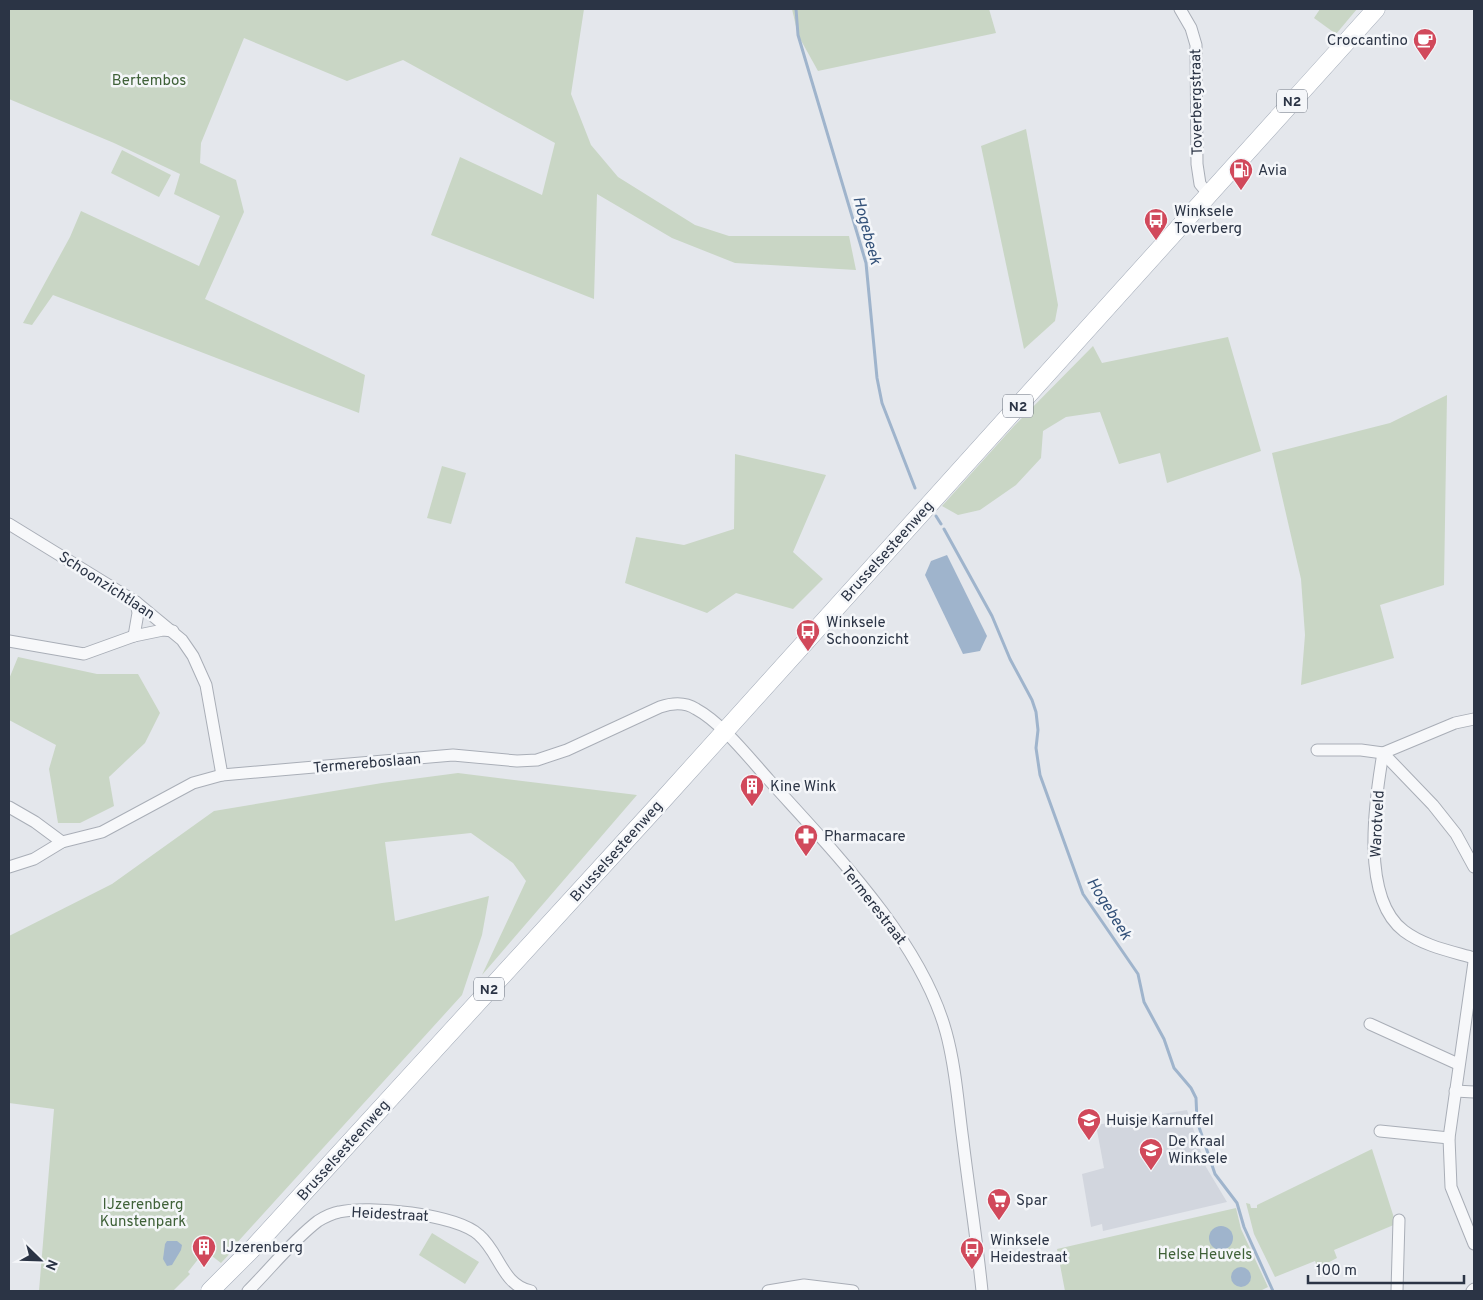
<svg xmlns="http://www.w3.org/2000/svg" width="1483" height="1300" font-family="Overpass,sans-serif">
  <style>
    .built { fill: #d2d6de }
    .green { fill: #c9d6c5 }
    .water { fill: #9fb4cc }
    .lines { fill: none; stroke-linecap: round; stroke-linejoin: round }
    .stream { stroke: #9fb4cc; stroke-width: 3 }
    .minor-casing { stroke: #a9aeb7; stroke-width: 13 }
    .primary-casing { stroke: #a3abb8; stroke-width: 19 }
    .minor { stroke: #f7f8fa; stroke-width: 11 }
    .primary { stroke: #fff; stroke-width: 18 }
    .labels { text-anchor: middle; stroke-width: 5; stroke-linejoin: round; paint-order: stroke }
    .shield { fill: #f4f6f9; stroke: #676e7b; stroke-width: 1 }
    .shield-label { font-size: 14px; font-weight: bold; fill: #2b3445 }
    .poi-label { font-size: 15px; fill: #2b3445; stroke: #f4f6f9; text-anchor: start }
    .park-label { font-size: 15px; fill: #3f6138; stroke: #f4f6f9 }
    .street-label { font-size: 15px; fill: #2b3445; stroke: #f4f6f9 }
    .water-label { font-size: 16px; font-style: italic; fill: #34527a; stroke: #f4f6f9 }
  </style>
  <rect width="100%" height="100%" fill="#e4e7ec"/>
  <!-- built -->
  <path class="built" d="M1187,1110L1206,1167L1227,1202L1103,1231L1102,1224L1091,1227L1082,1174L1104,1168L1096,1125Z"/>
  <!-- green -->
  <g class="green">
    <path d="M9,9H584L571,94L591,145L618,177L695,225L729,236H849L856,270L735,263L672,238L597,194L594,299L431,235L460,157L542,195L555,143L403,60L347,81L244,38L201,143L200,163L236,180L244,212L205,299L365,375L359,413L53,295L32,325L23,323L70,237L81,211L199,266L220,216L174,194L180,174L114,143L9,99Z"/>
    <path d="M792,9H989L996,33L818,71L798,35Z"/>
    <path d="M1320,9H1357L1336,34L1314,18Z"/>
    <path d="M1026,129L1058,305L1055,321L1024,349L981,146Z"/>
    <path d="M122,150L171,175L159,197L111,173Z"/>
    <path d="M1228,337L1261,451L1167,483L1160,453L1119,464L1100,412L1066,417L1043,431L1041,458L1016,485L980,510L958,515L942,506L1014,426L1093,346L1102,363Z"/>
    <path d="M1447,395L1444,585L1380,605L1394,658L1301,685L1305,635L1301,579L1272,453L1390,423Z"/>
    <path d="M735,454L826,475L793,552L823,579L793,609L736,593L707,613L625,583L636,537L684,545L734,529Z"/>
    <path d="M442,466L466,473L451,524L427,518Z"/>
    <path d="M18,657L97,674H138L160,713L145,743L109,777L114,806L80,823H58L49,769L56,745L9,720V679Z"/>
    <path d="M458,773L637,795L482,975L526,881L513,863L471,833L385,842L395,921L489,896L482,935L462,995L234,1246L235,1248L221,1263L208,1253L202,1260L199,1258L188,1272L190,1274L173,1291H39L54,1109L9,1103V936L112,884L214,811L382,783Z"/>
    <path d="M1372,1149L1396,1224L1334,1250L1337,1258L1318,1268L1315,1261L1275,1277L1254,1234L1246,1203L1250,1204L1251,1208H1257V1205Z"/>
    <path d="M1236,1208L1241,1229L1268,1287L1260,1291H1065L1057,1249Z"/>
    <path d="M432,1233L479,1262L465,1284L419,1255Z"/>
  </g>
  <!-- water -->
  <g class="water">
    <path d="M947,555L987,636L980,651L963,654L925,575L931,561Z"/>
    <circle cx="1221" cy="1238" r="12"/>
    <path d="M167,1241H177L182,1245L181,1250L172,1265L167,1266L163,1259L165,1244Z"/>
    <circle cx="1241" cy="1277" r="10"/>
  </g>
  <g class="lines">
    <!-- stream -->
    <g class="stream">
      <path d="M796,9L798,35L866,263L877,378L882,403L915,488"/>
      <path d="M936,516L941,524"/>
      <path d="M944,529L992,616L1010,659L1032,700L1036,712L1038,730L1036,748L1040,775L1083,894L1138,974L1144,1002L1164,1039L1174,1068L1191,1088L1196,1098L1197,1121L1215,1174L1237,1203L1244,1227L1273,1291"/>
    </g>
    <!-- minor casing -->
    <g class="minor-casing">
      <g id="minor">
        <path d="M1180,9L1191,28L1196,45L1197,164L1200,184L1209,195"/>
        <path d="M9,524L136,602L182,640L193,656L206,685L222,775"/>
        <path d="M136,602L138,613L134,636L163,630L173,631"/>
        <path d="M9,641L84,654L134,636"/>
        <path d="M1474,719L1455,723L1383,753C1375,800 1360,898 1404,931C1424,946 1450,951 1474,958"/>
        <path d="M1317,750H1361L1383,753L1433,805L1456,834L1474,867"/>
        <path d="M9,807L35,822L62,842"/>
        <path d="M9,867L34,859L62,842L102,832L193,783L222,775L453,755L517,761L537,760L567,750L660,707C672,703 685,702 696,709C722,723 750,759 769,780C832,850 921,940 946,1032C956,1068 958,1105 963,1141C969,1191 977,1241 982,1291"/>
        <path d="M1474,962L1449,1138L1451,1187L1474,1244"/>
        <path d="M1370,1024L1458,1064"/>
        <path d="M1455,1091L1474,1092"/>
        <path d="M1380,1131L1449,1138"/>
        <path d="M248,1291C271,1268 292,1241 318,1221C323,1218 333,1213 339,1212C368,1205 456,1214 479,1235C500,1253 502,1285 531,1291"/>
        <path d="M768,1291L804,1285L853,1291"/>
        <path d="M1397,1291L1399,1220"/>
        <path d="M1472,1291L1474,1289"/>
      </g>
    </g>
    <!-- primary casing -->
    <g class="primary-casing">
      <path id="primary" d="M210,1291L255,1246L661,802L1376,9"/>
    </g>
    <!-- minor -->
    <use href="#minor" class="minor"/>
    <!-- primary -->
    <use href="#primary" class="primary"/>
  </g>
  <!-- icons -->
  <defs>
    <g id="cafe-pin" transform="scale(1.25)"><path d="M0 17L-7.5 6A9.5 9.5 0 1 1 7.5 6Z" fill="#d1495b" stroke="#f4f6f9"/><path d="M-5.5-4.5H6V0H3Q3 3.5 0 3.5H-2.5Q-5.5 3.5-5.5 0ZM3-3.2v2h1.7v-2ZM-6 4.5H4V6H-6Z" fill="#fff"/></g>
    <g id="fuel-pin" transform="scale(1.25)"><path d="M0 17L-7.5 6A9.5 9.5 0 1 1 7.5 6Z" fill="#d1495b" stroke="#f4f6f9"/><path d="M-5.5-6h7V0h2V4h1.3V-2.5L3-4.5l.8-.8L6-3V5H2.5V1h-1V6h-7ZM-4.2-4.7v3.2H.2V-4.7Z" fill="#fff"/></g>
    <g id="bus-pin" transform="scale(1.25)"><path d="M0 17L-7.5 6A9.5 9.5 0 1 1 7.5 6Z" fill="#d1495b" stroke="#f4f6f9"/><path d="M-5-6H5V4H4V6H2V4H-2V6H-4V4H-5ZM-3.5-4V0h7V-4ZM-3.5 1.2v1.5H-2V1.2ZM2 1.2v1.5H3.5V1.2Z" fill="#fff"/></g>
    <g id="building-pin" transform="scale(1.25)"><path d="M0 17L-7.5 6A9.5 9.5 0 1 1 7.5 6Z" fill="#d1495b" stroke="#f4f6f9"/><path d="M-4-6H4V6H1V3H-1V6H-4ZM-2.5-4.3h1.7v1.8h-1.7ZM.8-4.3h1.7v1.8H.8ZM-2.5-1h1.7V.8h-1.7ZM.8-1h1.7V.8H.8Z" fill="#fff"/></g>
    <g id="pharmacy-pin" transform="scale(1.25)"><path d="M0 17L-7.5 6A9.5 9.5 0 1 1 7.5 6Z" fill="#d1495b" stroke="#f4f6f9"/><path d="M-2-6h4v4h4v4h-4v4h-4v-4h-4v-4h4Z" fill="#fff"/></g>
    <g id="school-pin" transform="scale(1.25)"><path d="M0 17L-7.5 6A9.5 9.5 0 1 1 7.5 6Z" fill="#d1495b" stroke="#f4f6f9"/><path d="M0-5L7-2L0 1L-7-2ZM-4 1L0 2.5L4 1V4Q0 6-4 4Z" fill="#fff"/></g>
    <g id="supermarket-pin" transform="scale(1.25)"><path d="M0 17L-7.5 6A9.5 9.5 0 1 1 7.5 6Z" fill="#d1495b" stroke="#f4f6f9"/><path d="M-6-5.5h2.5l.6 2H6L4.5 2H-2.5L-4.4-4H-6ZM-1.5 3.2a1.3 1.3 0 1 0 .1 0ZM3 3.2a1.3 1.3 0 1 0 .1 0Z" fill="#fff"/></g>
  </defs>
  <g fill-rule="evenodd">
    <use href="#cafe-pin" x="1425" y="40"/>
    <use href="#fuel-pin" x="1241" y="170"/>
    <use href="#bus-pin" x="1156" y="220"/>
    <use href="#bus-pin" x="808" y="631"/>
    <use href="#building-pin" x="752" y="786"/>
    <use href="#pharmacy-pin" x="806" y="836"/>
    <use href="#school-pin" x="1089" y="1120"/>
    <use href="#school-pin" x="1151" y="1150"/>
    <use href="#supermarket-pin" x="999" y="1200"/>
    <use href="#building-pin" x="204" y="1247"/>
    <use href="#bus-pin" x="972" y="1249"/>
  </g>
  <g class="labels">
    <!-- shield labels -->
    <g class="shield">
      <rect x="1277" y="89.5" width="30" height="23" rx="4"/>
      <rect x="1003" y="394.5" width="30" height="23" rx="4"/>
      <rect x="474" y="977.5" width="30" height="23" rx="4"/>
    </g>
    <g class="shield-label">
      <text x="1292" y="106">N2</text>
      <text x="1018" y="411">N2</text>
      <text x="489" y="994">N2</text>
    </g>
    <!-- poi labels -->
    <g class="poi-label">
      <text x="1408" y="45" text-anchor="end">Croccantino</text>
      <text x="1258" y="175">Avia</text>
      <text x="1174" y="216">Winksele<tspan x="1174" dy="17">Toverberg</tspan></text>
      <text x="826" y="627">Winksele<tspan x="826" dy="17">Schoonzicht</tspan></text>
      <text x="770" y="791">Kine Wink</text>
      <text x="824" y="841">Pharmacare</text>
      <text x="1106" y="1125">Huisje Karnuffel</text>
      <text x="1168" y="1146">De Kraal<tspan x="1168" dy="17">Winksele</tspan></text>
      <text x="1016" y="1205">Spar</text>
      <text x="990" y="1245">Winksele<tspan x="990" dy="17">Heidestraat</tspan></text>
      <text x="222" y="1252">IJzerenberg</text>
    </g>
    <!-- park labels -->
    <g class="park-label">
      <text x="149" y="85">Bertembos</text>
      <text x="143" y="1209">IJzerenberg<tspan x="143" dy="17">Kunstenpark</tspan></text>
      <text x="1205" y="1259">Helse Heuvels</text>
    </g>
    <!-- street labels -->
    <g class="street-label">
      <text transform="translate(1196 102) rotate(-91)" y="5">Toverbergstraat</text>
      <text transform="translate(887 551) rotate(-48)" y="5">Brusselsesteenweg</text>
      <text transform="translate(107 585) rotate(33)" y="5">Schoonzichtlaan</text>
      <text transform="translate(367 763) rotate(-5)" y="5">Termereboslaan</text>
      <text transform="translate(1377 824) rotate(-87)" y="5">Warotveld</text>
      <text transform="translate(616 851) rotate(-48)" y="5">Brusselsesteenweg</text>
      <text transform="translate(874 905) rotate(52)" y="5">Termerestraat</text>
      <text transform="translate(343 1150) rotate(-48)" y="5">Brusselsesteenweg</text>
      <text transform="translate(390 1214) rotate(3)" y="5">Heidestraat</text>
    </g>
    <!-- water labels -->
    <g class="water-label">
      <text transform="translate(868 230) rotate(75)" y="6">Hogebeek</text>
      <text transform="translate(1110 908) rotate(58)" y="6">Hogebeek</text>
    </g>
  </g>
  <!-- border -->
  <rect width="1483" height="1300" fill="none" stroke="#2b3445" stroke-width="20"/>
  <!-- north arrow -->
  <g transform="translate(40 1260) rotate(113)" stroke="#f4f6f9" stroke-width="4" paint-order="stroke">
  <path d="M0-4L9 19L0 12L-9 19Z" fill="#2b3445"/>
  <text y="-8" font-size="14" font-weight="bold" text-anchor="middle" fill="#2b3445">N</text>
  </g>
  <!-- scale -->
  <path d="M1308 1275v8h156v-8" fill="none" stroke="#2b3445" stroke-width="2.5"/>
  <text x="1316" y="1275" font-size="15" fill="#2b3445" stroke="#f4f6f9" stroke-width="4" paint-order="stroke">100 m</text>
</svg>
